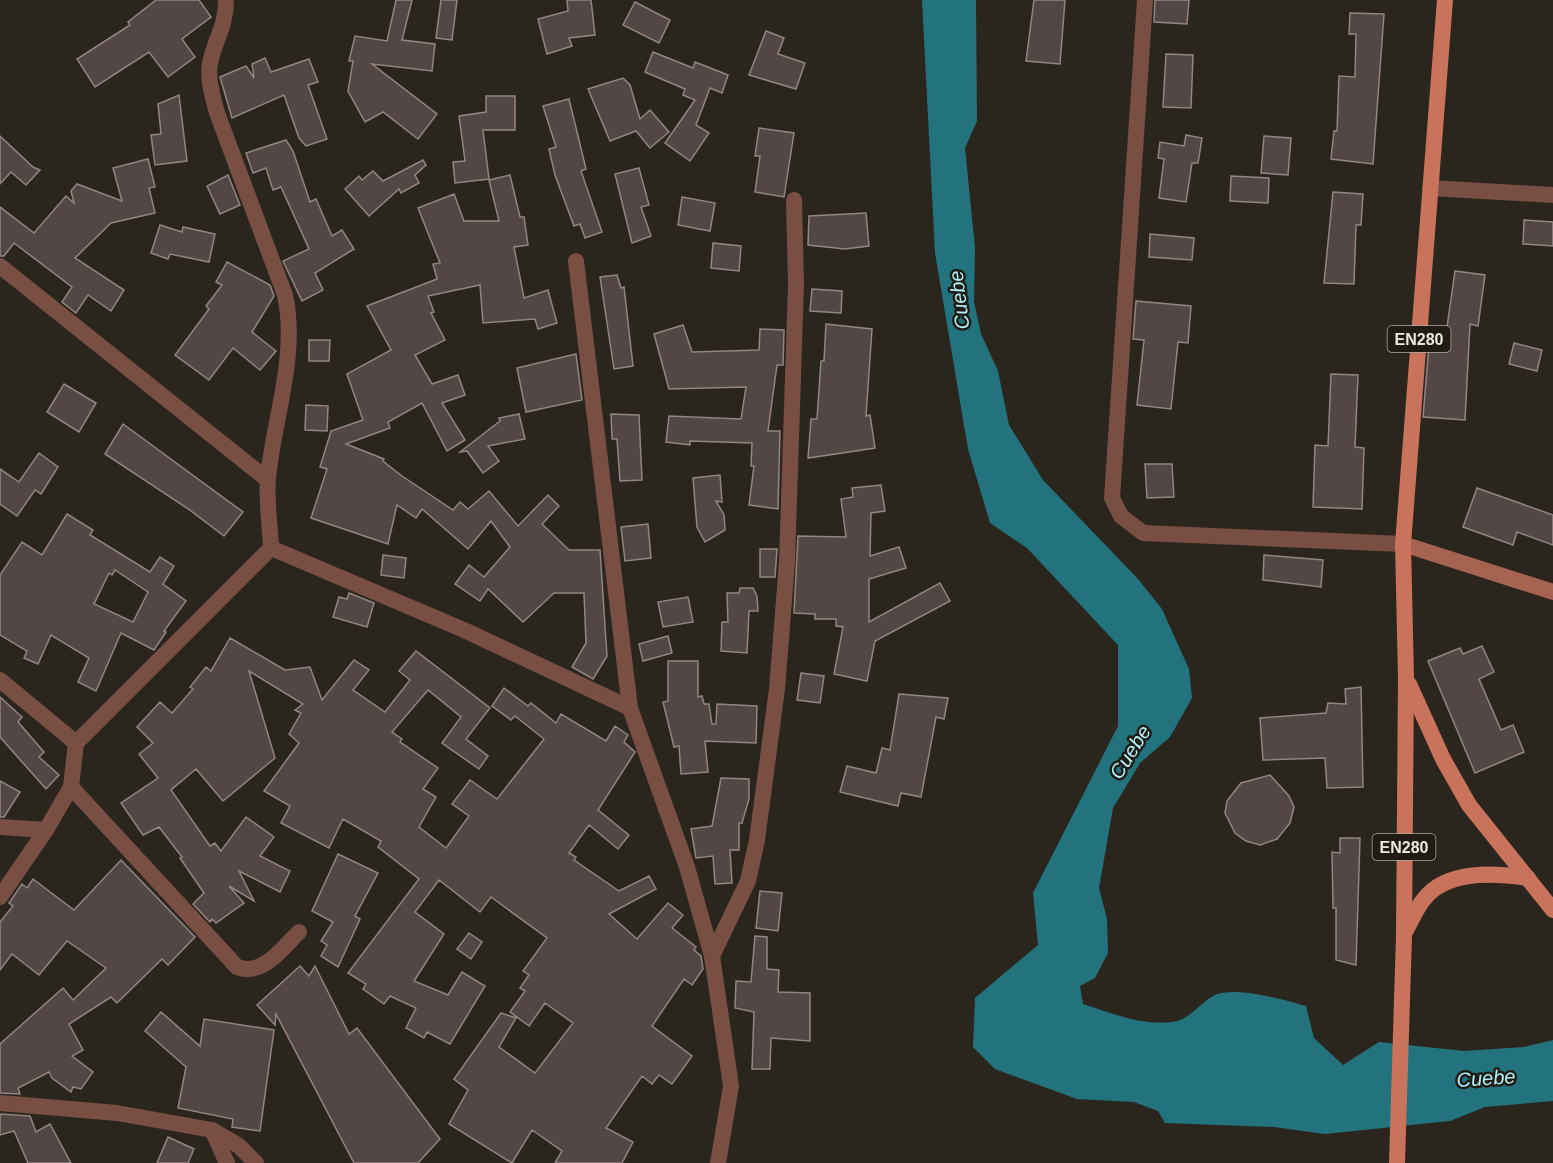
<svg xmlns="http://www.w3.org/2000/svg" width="1553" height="1163" font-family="Arial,sans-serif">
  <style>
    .water { fill: #23737e }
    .building { fill: #534745; stroke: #928583; stroke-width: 1.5; fill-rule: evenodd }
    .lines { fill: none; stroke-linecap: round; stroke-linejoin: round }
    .minor { stroke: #794e43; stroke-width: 16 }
    .secondary { stroke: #a76351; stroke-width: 16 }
    .primary { stroke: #ca735c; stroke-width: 16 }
    .labels { text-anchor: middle; stroke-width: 5; stroke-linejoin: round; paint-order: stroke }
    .shield { fill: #201c14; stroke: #aeaba5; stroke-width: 1.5 }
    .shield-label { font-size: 16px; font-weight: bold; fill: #ebe8e3 }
    .water-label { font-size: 20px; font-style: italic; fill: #b1eff9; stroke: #201c14 }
  </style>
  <rect width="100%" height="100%" fill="#2a261d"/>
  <!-- water -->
  <path class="water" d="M922,0H976L977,121L965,148L975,248L974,302L981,334L998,371L1009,425L1043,480L1138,579L1162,609L1189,669L1192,698L1170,737L1140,763L1113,808L1099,888L1107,919L1108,953L1095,978L1080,986L1083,1004C1111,1013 1142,1026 1172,1022C1190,1020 1200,1002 1215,995C1237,986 1284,1000 1306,1006L1314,1038L1343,1065L1379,1042L1464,1051L1524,1047L1553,1040V1101L1485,1107L1450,1121L1325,1134L1274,1127L1165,1123L1158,1111L1134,1102L1077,1099L995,1069L973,1047L975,998L1038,945L1033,893L1118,726V645L1027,548L990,523L968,449L935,253Z"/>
  <!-- building -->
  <g class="building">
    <path d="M156,0H199L211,17L182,39L195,57L168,77L149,52L95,87L77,59L130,25L128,22Z"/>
    <path d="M396,0H412L402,40L435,44L432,71L372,64L437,114L418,139L383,112L365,122L348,91L353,61H349L355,36L387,41Z"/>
    <path d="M441,0H457L452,40L436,38Z"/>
    <path d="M567,0H591L595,35L569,38L572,46L547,54L538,19L568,11Z"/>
    <path d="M1034,0H1065L1060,64L1026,61Z"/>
    <path d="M1155,0H1189L1187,24L1154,22Z"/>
    <path d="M635,2L670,20L659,43L623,25Z"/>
    <path d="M1350,13L1384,14L1373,164L1331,159L1334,131H1337L1339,76L1355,77L1356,34H1349Z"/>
    <path d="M766,31L784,38L778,54L805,63L796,89L749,75Z"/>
    <path d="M653,52L693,68L695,62L728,75L722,93L710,88L696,125L709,133L690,161L665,143L695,100L683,95L685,89L645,72Z"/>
    <path d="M1166,54L1193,55L1191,108L1163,107Z"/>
    <path d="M265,58L271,72L309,59L318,82L308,85L327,139L306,146L299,138L284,95L232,118L220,77L246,66L254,78L252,64Z"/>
    <path d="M623,78L630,85L640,119L650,110L669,132L650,148L636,131L610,141L588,89Z"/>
    <path d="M179,95L187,161L155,165L151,135L161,134L158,104Z"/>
    <path d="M486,96H515V130H483L489,179L455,183L453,162L465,161L459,116L486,112Z"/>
    <path d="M569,99L586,169L581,171L602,232L585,238L580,224L574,226L555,175L549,149L556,147L543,106Z"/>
    <path d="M759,128L794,133L784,197L755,192L760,156H755Z"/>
    <path d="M1186,135L1202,138L1198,163H1192L1186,202L1159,198L1164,159L1158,158L1160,142L1184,146Z"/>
    <path d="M0,136L33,167L40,170L26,185L11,172L0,184Z"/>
    <path d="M1264,136L1291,138L1288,175L1261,173Z"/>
    <path d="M286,140L293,151L310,202L316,199L332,236L342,230L354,249L315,273L323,290L302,301L283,261L309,249L281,187L273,190L266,168L253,173L246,153Z"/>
    <path d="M148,159L155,187L149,188L155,213L111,223L75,258L124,290L111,311L88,295L76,313L62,302L72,287L14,243L4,256H0V207L34,233L66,196L74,203L71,191L77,184L122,201L113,168Z"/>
    <path d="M423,160L426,165L415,175L419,183L401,193L399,189L369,216L345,189L359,176L362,180L373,171L383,181Z"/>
    <path d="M639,168L649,205L641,207L651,236L632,243L615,174Z"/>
    <path d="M228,175L240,205L220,214L207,186Z"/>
    <path d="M510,175L520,217H524L528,245L514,247L524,298L548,290L557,323L538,329L535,319L483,323L480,285L428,296L434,312L431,313L445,340L415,355L432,384L458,375L465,395L442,403L465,440L447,451L422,403L388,422L390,428L346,444L384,459L383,461L402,476L453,510L460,502L468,509L489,491L518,526L548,495L559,506L542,524L569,550H600L607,656L593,679L572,667L586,643L584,593H554L523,622L488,589L480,601L455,584L469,565L484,577L510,547L491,521L468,549L422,509L416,518L397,505L388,544L311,518L327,469L320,467L331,431L363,420L347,374L391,350L367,306L437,279L433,264L440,263L418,208L454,194L464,221H499L489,180Z"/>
    <path d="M1231,176L1269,178L1268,203L1230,201Z"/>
    <path d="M1333,192L1363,194L1361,225H1356L1354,284L1324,283Z"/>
    <path d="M682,197L715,203L710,231L678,225Z"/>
    <path d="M866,213L869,246L845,249L808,245L809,216Z"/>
    <path d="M1524,220L1553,222V246L1523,244Z"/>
    <path d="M160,225L182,232L183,227L215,234L209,262L170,254L168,259L151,253Z"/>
    <path d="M1150,234L1194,238L1192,260L1149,257Z"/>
    <path d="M713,243L741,246L739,271L711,268Z"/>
    <path d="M227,262L270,285L274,296L252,332L276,351L260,370L233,348L209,380L175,355L209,309L206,306L222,285L216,282Z"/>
    <path d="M1455,271L1485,275L1478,326L1470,324L1465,420L1423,417L1430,333L1446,334Z"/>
    <path d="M617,275L621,288L624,287L633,366L614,369L600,277Z"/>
    <path d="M812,289L842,291L841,313L810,311Z"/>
    <path d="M1136,301L1191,306L1188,343L1178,342L1171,409L1137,405L1144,340L1133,339Z"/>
    <path d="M826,324L872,329L866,416L870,415L875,448L808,458L811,419H817L821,361H824Z"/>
    <path d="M683,325L692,352L759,350L760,329L784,330L783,365H777L768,431H780L778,509L749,505L754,466H751L752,443L690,441V445L666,442L669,416L741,419L746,387L669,389L654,334Z"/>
    <path d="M309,340H330L329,361H309Z"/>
    <path d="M1514,343L1542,350L1537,371L1509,364Z"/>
    <path d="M576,354L582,400L526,412L517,368Z"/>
    <path d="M1331,374L1358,375L1355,447L1364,448L1362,509L1313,507L1315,445L1328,446Z"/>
    <path d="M64,384L96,403L79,432L47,412Z"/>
    <path d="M306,405L328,406L327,431L305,430Z"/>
    <path d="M519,414L525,439L488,446L499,461L483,473L467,451L460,452L500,421L499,418Z"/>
    <path d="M611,414L639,415L642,480L620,481L617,439H612Z"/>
    <path d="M123,424L243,512L224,536L187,508L105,454Z"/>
    <path d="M39,453L58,467L41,494L35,490L17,516L0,504V469L19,482Z"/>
    <path d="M1145,464H1172L1174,497L1147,498Z"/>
    <path d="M720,475L722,502L716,501L724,515L725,530L705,542L697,527L693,478Z"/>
    <path d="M881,485L885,511L871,513L870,556L899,547L906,568L869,579V622L940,583L950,601L875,641L867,681L834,674L843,627L836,626V619H815V614L794,613L798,536L846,537L841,499L853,497L852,488Z"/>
    <path d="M1477,488L1553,515V545L1517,532L1513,545L1463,527Z"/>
    <path d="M67,514L93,530L90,535L150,572L160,557L174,566L163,584L186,601L164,631L166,632L154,650L121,633L96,691L78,682L89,658L51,635L38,664L24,658L27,651L0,635V575L22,542L42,555ZM115,570L148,592L133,622L94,604L109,573L112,575Z"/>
    <path d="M648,524L651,558L625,561L621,527Z"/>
    <path d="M760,549H777L775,577H760Z"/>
    <path d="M383,555L406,558L404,578L381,575Z"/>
    <path d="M1264,555L1323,560L1321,587L1263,580Z"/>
    <path d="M740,588H753L757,596L758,611H749L747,653L721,651L722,622H728L727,593H739Z"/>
    <path d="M349,593L374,603L367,627L333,617L339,597L347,599Z"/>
    <path d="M688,597L693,622L663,627L658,602Z"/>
    <path d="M668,636L672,653L643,661L639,644Z"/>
    <path d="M230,638L285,670L310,667L322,700L354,660L369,670L353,690L385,712L410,680L399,671L416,651L490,708L466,739L488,756L479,769L442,743L461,717L428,690L392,732L402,739L400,742L438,768L423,789L436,797L419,827L446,848L469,816L452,804L470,780L497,799L544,739L515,716L511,720L492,706L504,688L528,706L531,703L556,723L561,714L606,741L615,726L628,735L624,742L635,752L598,810L629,835L618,849L589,825L569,853L576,857L574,860L619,891L649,876L656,889L609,914L637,939L668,903L683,915L672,928L696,947L694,950L701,956L703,969L692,985L684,979L652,1026L692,1056L672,1084L659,1075L652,1084L642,1076L606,1128L633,1142L622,1163H555L562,1151L532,1130L512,1163L449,1124L468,1090L454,1079L501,1013L516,1018L499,1047L535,1073L573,1023L545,1003L529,1026L510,1012L525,991L520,988L529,975L523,971L547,938L491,897L480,912L439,880L415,912L444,934L414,981L448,995L462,972L485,986L450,1044L427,1032L424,1038L406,1028L416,1008L390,996L384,1004L363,989L366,984L348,973L419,879L378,847L381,841L343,819L329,848L281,823L290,806L264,791L299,743L289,734L301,713L295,710L303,704L249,671L275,758L223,801L196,769L171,790L210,846L215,843L221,851L246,817L274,837L260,856L290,871L280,892L239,871L254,901L229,886L244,903L216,923L212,919L210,922L193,904L204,893L180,858L182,857L159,827L143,835L121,803L158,778L139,754L153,743L137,727L160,702L172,713L193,689L190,687L206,667L211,671Z"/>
    <path d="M1482,646L1494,672L1479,679L1501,730L1513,725L1524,752L1475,773L1428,661L1460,648L1463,654Z"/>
    <path d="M668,661H698V697L702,696L704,704H709L712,724H716L717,704L757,706L756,743L705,741L708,772L681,774L679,746L674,747L663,702L668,701Z"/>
    <path d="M801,673L824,676L820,703L797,700Z"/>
    <path d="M1361,687L1363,787L1327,788L1325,758L1263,760L1260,718L1326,713L1328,703L1346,704L1345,689Z"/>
    <path d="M899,694L948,698L944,719L936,717L921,797L901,793L898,806L840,792L847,766L876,773L882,748L890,750Z"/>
    <path d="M0,697L22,717L18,722L44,752L39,757L59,775L46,789L0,737Z"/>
    <path d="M1270,775L1289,796L1294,807L1290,823L1277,839L1260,845L1246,841L1235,833L1225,813L1227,801L1241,783Z"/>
    <path d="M721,778L749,779V799L742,823H739V850H730L732,883L715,884L713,856L696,858L691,829L712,826Z"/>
    <path d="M0,781L20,792L4,817H0Z"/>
    <path d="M1340,838H1360L1356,965L1336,960V908H1333L1332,852L1340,853Z"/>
    <path d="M338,854L378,873L355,916L360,919L338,967L321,956L327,945L321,941L333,922L312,911Z"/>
    <path d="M121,860L195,937L168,965L162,959L117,1003L111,997L69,1024L83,1050L72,1056L93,1072L81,1089L73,1087L71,1092L52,1078L49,1072L18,1088L20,1094L0,1093V1044L63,988L73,1000L106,968L67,941L39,975L12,954L0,970V922L13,906L9,903L22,884L27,888L33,879L74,910Z"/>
    <path d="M760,891L782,893L778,931L756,928Z"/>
    <path d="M469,933L482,942L471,959L457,949Z"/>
    <path d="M755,936L767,937V969L779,970L778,992L810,993V1041L771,1038L770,1069H752L754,1012L735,1008L736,981L751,982Z"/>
    <path d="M300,966L309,976L315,966L349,1034L357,1028L440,1139L418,1163H354L276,1014L275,1025L257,1005Z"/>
    <path d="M161,1012L200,1046L204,1019L274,1030L260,1131L232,1127L233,1119L178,1108L186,1067L145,1031Z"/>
    <path d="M0,1114L30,1116L36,1132L50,1124L71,1163H28L14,1131L0,1135Z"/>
    <path d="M168,1137L194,1149L188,1163H157Z"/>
  </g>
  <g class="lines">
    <!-- minor -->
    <g class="minor">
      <path d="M1145,0L1112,498L1121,516L1143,533L1403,544"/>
      <path d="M1430,188L1553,195"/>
      <path d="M576,261L630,708"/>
      <path d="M0,266L268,480"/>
      <path d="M271,548L464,630L630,708L687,867L712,956L731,1086L718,1163"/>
      <path d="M0,680L76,743"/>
      <path d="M71,787L237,967C263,977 282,948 299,932"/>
      <path d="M0,827L46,830"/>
      <path d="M0,897L46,830L71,787L76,743L271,548C270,525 266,501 268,478C274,418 298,355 285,295L217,113C213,97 207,80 210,63C215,39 226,27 226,0"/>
      <path d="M712,956L748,881L757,840L777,689L787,562L796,284L794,200"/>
      <path d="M0,1103L117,1113L212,1130L239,1146L256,1163"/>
      <path d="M212,1130L227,1163"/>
    </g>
    <!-- secondary -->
    <path class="secondary" d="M1403,544L1553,592"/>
    <!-- primary -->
    <g class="primary">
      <path d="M1409,684L1443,759L1469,805L1553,910"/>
      <path d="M1405,932C1411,921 1416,909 1424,899C1447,869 1496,873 1528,878"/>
      <path d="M1397,1163L1404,935L1406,678L1403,544L1445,0"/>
    </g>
  </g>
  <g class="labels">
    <!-- shield labels -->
    <g class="shield">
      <rect x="1387.5" y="326" width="63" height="26" rx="4.5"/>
      <rect x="1372.5" y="834" width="63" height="26" rx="4.5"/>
    </g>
    <g class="shield-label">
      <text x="1419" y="345">EN280</text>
      <text x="1404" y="853">EN280</text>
    </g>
    <!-- water labels -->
    <g class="water-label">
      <text transform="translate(959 300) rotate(-97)" y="7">Cuebe</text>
      <text transform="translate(1130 752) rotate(-58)" y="7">Cuebe</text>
      <text transform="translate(1486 1078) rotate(-4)" y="7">Cuebe</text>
    </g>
  </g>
</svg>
